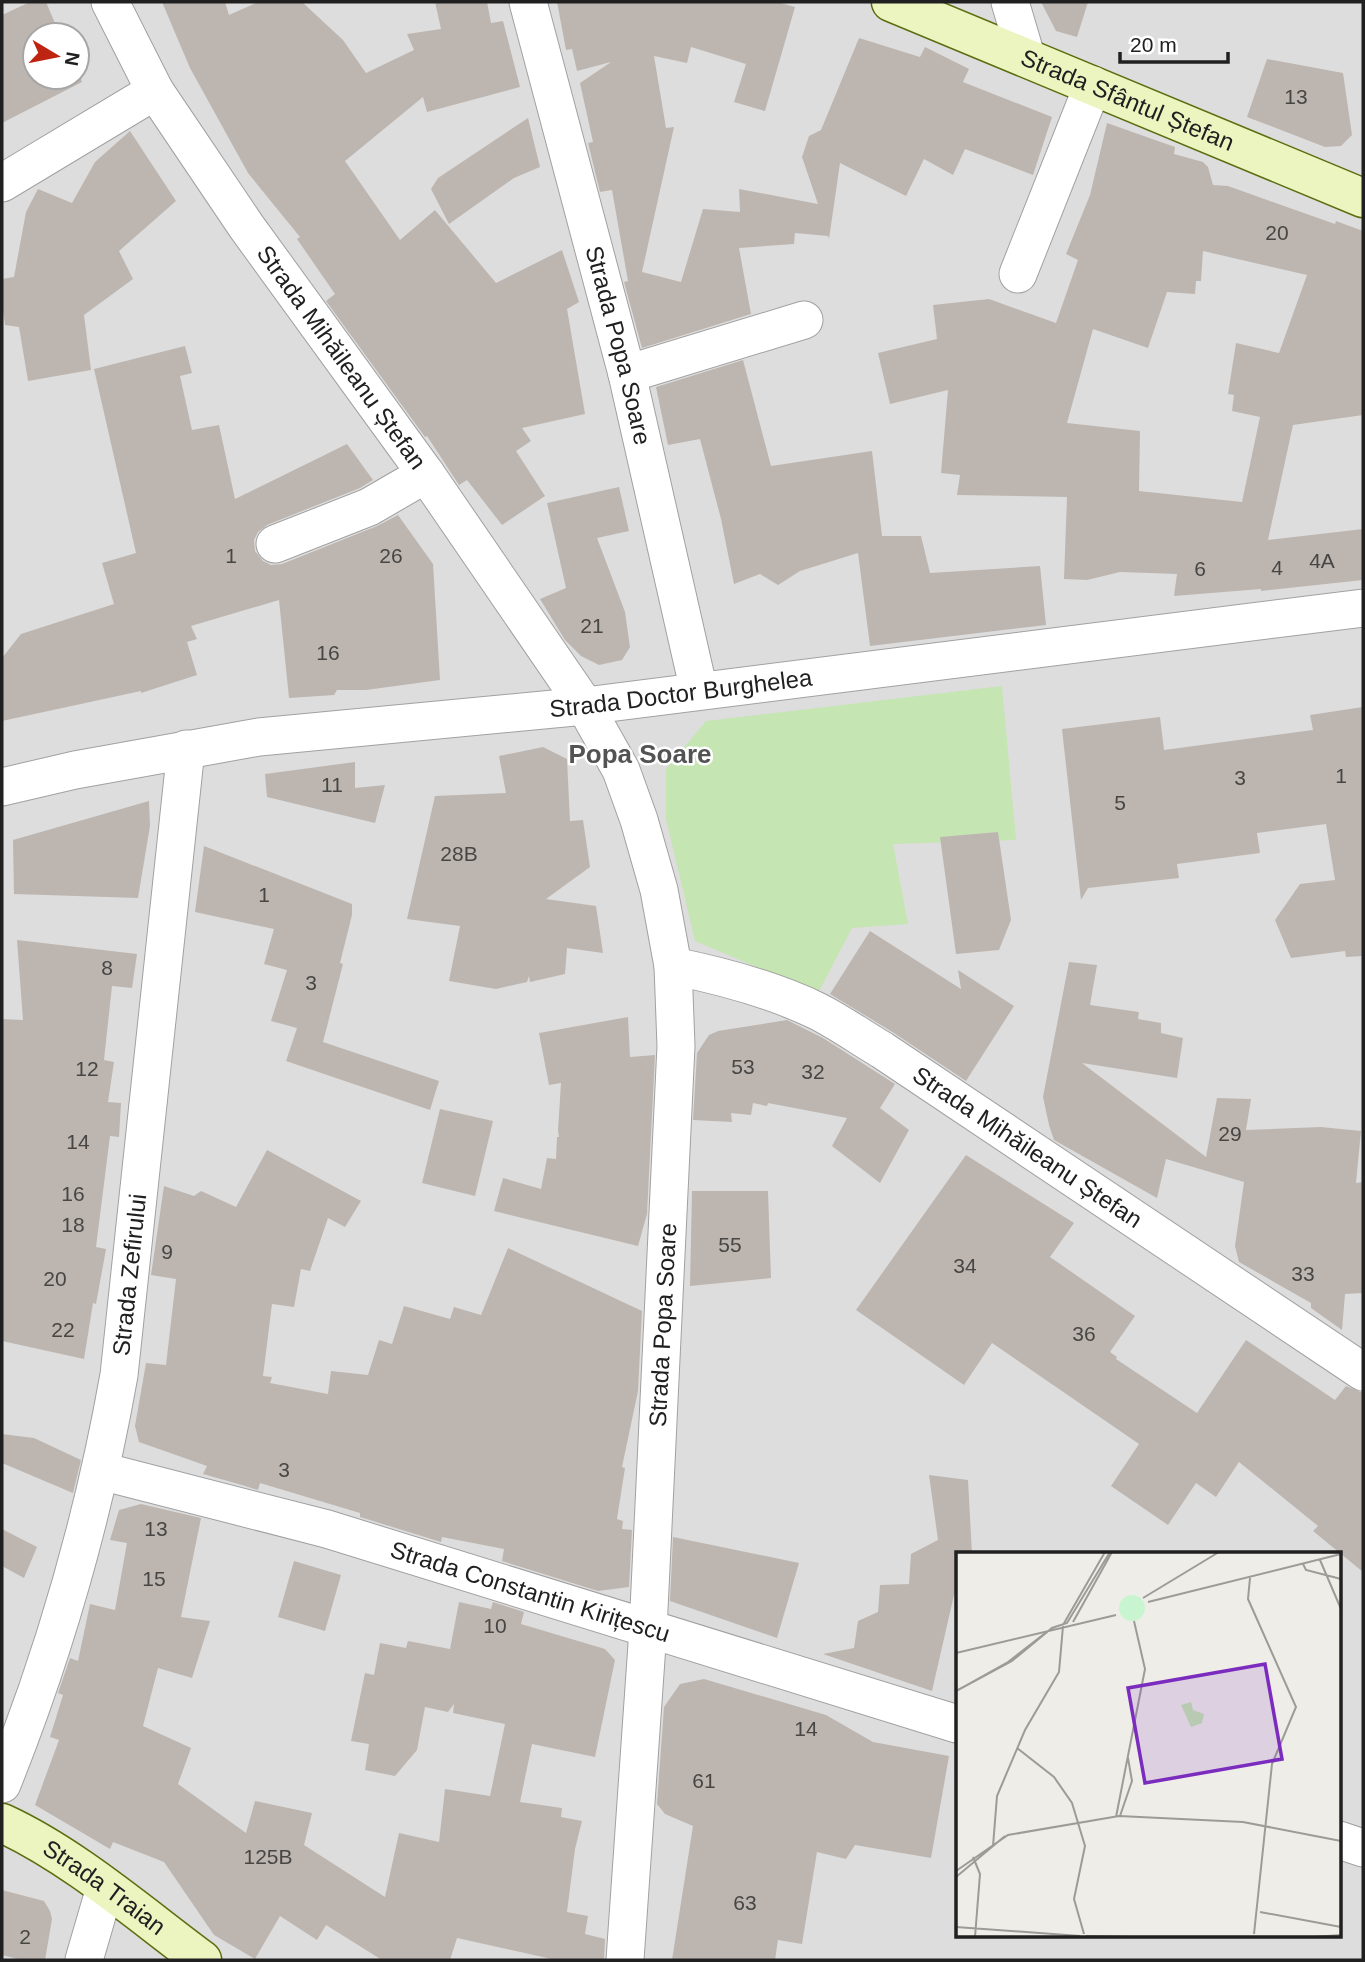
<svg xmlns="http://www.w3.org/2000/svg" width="1365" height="1962" font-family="Helvetica,sans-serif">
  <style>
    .residential { fill: #dedddd; fill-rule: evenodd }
    .grass { fill: #c5e5b2 }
    .building { fill: #bdb6b0; fill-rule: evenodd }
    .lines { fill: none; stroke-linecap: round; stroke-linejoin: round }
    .street-casing { stroke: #a1a1a1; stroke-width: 39 }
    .secondary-casing { stroke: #5a6e0f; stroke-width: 41 }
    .street { stroke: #fff; stroke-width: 37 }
    .secondary { stroke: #ecf4c0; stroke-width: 38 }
    .labels { text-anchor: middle; stroke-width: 5; stroke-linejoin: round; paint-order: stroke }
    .number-label { font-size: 21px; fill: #474644 }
    .street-label { font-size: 24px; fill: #202020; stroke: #fff }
    .neighbourhood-label { font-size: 26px; font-weight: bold; fill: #535353; stroke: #fff }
    .inset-road { fill: none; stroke: #9c9b97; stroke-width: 2 }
    .view { fill: #7b2cbf; fill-opacity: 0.15; stroke: #7b2cbf; stroke-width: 3.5 }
    .inset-edge { fill: none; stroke: #202020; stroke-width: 3.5 }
  </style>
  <rect width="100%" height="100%" fill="#efede7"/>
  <!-- residential -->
  <path class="residential" d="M2,2H1363V1960H2ZM35,35H77V77H35ZM957,1554H1339V1936H957Z"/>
  <!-- grass -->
  <path class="grass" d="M1002,686L1016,840L893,844L908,924L852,928L818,993L695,941L666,819V769L706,721Z"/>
  <!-- building -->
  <g class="building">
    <path d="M30,2H46L60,35H35V77H77V71L82,82L2,123V15Z"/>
    <path d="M162,2H225L229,15L258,2H302L343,40L366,73L414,50L407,34L441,29L435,2H487L491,23L503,21L520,87L427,112L423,97L345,161L400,240L435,210L496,283L562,250L579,302L567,309L585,414L522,428L531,441L516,451L545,496L502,525L467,480L459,485L427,436L425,437L326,301L335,294L297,239L300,237L248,173L190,68Z"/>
    <path d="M557,2H777L795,7L765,111L734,102L746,64L691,47L687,63L654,56L666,128L674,127L642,272L681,282L703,209L740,212L739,189L818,204L802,157L809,136L821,130L859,38L920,57L925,47L969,69L963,82L1052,117L1033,175L965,149L953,175L924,159L906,196L840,163L829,239L828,236L795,233L794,244L739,248L751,314L642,348L624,282L628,281L612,190L600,192L588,143L593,142L580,83L611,62L577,71L572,49L566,50Z"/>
    <path d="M1041,2H1088L1077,37L1056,31Z"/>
    <path d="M1267,59L1343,73L1352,135L1341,146L1325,147L1247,117Z"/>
    <path d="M528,118L540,167L514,178L449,224L431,189L438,178Z"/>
    <path d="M1107,123L1175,147L1174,154L1203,162L1208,167L1213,185L1228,186L1335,224L1336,221L1363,231V415L1293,425L1268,540L1363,529V580L1261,591V589L1174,596L1177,574L1120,572L1087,580L1064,579L1067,497L957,495L960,475L941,473L948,390L890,404L878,353L937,339L933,305L989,299L1056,323L1078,260L1066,254L1090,195ZM1203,251L1307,275L1279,353L1236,343L1228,394L1234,395L1232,411L1260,417L1242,502L1139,491L1140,431L1067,423L1093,329L1148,348L1167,292L1195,294L1196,281H1201Z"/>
    <path d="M130,131L176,201L119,251L133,279L84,315L91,370L28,381L19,327L5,325L2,302V279L14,277L26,212L38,189L72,203L95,162Z"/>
    <path d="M185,346L192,373L180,376L192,430L219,425L235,499L347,444L373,480L360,488L267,525L258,532L254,540L255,551L263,561L271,565L282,564L377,526L398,515L433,564L440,680L366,690H337L334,695L289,698L279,600L191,626L197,639L187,642L197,675L141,693V691L2,721V658L21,634L114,604L102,563L136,553L94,369Z"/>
    <path d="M743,360L771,466L872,451L882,536H921L930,573L1040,566L1046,625L870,646L858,553L800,571L778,585L760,574L734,584L721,519L700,439L668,445L656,387Z"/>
    <path d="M619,487L629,531L597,538L625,612L630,647L622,660L599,665L581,656L565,640L540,599L566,588L547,503Z"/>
    <path d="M1363,707V956L1346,957L1345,951L1291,958L1275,920L1300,884L1335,880L1326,824L1257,833L1260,853L1177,864L1179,878L1088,888L1081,900L1062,729L1160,717L1164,750L1313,730L1310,715Z"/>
    <path d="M543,747L567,759L570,821L583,820L590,867L546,899L596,906L603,953L567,948L565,974L530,982L529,976L527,982L496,989L449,981L460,926L407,919L435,796L506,793L499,756Z"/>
    <path d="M355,762V788L385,785L375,823L267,797L265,774Z"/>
    <path d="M149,801L150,826L138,898L14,894L13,840Z"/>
    <path d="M998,832L1011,920L999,950L956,954L940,837Z"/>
    <path d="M204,846L352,904V915L340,963L343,964L323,1042L439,1081L430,1110L286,1061L297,1028L271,1021L287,970L264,964L274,929L195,912Z"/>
    <path d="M870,931L961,989L958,970L1014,1006L966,1081L894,1033L830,994Z"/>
    <path d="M17,940L137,954L132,988L112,986L104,1060L114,1062L108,1102L121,1103L119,1137L110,1136L96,1247L106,1249L96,1304L93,1303L84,1359L2,1341V1019L23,1020Z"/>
    <path d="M1069,962L1097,965L1090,1005L1139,1012L1138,1019L1161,1023V1033L1183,1038L1177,1078L1082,1063L1206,1157L1217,1098L1251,1099L1246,1130L1321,1127L1361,1131L1356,1183L1363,1182V1293L1345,1294L1342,1330L1311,1308V1303L1239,1262L1235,1246L1244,1182L1166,1159L1157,1198L1054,1140L1049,1125L1043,1097Z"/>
    <path d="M628,1017L630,1057L655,1055L647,1214L638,1246L494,1211L503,1178L541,1189L547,1158L556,1159L557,1137H559L558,1130L561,1083L549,1085L539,1033Z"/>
    <path d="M787,1020L823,1038L895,1084L880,1108L909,1130L880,1183L832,1146L847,1118L768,1103L767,1106L753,1103L751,1115L731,1113L732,1122L693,1120L697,1053L709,1035L718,1031Z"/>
    <path d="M440,1109L493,1121L475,1196L422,1183Z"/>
    <path d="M267,1150L361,1201L345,1227L328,1218L310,1271L301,1269L294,1307L272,1304L263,1376L272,1377L270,1383L328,1394L331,1371L368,1375L379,1340L392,1344L404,1306L450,1319L454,1307L481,1315L508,1248L642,1311L638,1391L622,1467L625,1468L617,1519L623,1521L622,1529L632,1530L629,1587L598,1591L502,1561L504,1549L442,1537L441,1542L360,1517V1513L260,1483L258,1490L242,1485L203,1474L207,1466L139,1442L135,1426L146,1363L166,1365L176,1279L151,1275L164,1186L194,1196L201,1191L236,1207Z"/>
    <path d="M966,1155L1074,1223L1050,1257L1135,1316L1110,1352L1117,1357L1116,1359L1197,1413L1246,1340L1335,1400L1346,1386L1363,1393V1572L1313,1531L1318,1526L1239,1462L1216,1497L1196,1483L1168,1525L1111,1486L1139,1444L992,1343L964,1385L856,1310Z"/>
    <path d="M692,1191H768L771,1278L690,1286Z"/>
    <path d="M2,1434L34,1438L81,1460L73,1493L2,1463Z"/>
    <path d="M929,1475L968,1480L972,1554H957V1595H954L932,1691L823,1654L854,1648L858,1621L878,1612L880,1585L909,1584L911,1554L938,1540Z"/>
    <path d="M141,1504L201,1518L181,1617L210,1621L192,1678L158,1668L143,1726L191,1748L178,1784L246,1833L255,1801L312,1813L304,1845L385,1897L399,1833L439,1842L445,1789L490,1796L505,1724L453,1713L454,1704L448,1712L425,1707L417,1750L395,1776L365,1770L369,1744L351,1741L365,1673L374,1675L380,1643L406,1648L408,1641L450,1649L459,1602L491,1609L493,1602L524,1612L521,1624L605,1649L615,1660L595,1757L532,1744L520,1802L562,1808L561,1817L582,1821L575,1849L567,1912L588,1916L585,1934L605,1939L604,1960H556L457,1938L450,1960H382L326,1925L317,1940L280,1916L255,1959L214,1935L164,1862L113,1842L110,1849L35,1805L59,1740L50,1737L63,1695L58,1693L70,1658L78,1661L90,1604L115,1610L127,1543L110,1540L119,1510Z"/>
    <path d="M2,1529L37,1547L24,1578L2,1566Z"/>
    <path d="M673,1537L799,1563L777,1638L670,1601Z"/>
    <path d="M294,1561L341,1575L325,1631L278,1617Z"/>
    <path d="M704,1679L826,1715L873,1742L949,1756L931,1858L855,1845L846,1859L817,1852L802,1944L778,1940L775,1960H672L693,1826L665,1814L657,1804L664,1707L680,1684Z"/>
    <path d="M2,1890L44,1901L50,1911L52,1919L45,1960H22L2,1955Z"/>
  </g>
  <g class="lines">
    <!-- street casing -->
    <g class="street-casing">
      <g id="street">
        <path id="s1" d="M110,2L155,91L246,226L426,474L585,706L621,770L639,820L659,890L673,966L676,1046L648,1630L625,1960"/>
        <path id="s2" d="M528,2L627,374L699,691"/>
        <path d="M1010,2L1026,56"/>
        <path d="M2,183L155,91"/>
        <path d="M1018,274L1093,85"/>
        <path d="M627,374L804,320"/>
        <path d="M275,544L369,507L426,474"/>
        <path id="s3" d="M2,787L75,770L259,737L585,706L1363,608"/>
        <path id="s4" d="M673,966C722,976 772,989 817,1011C839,1022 860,1037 882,1050L1363,1372"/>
        <path id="s5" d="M101,1471L327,1529L957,1724"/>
        <path id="s6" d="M2,1784C55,1652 94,1516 119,1375L186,749"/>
        <path d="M1339,1840L1363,1848"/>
        <path d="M84,1960L105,1888"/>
      </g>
    </g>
    <!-- secondary casing -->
    <g class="secondary-casing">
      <g id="secondary">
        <path id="s7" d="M891,2L1363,198"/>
        <path id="s8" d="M2,1823C72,1855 140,1914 202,1960"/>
      </g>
    </g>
    <!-- street -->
    <use href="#street" class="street"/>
    <!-- secondary -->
    <use href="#secondary" class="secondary"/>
  </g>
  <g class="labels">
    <!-- number labels -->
    <g class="number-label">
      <text x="1296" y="104">13</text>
      <text x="1277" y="240">20</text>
      <text x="231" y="563">1</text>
      <text x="391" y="563">26</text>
      <text x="1322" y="568">4A</text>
      <text x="1277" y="575">4</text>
      <text x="1200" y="576">6</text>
      <text x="592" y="633">21</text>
      <text x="328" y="660">16</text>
      <text x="1341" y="783">1</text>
      <text x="1240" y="785">3</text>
      <text x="332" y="792">11</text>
      <text x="1120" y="810">5</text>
      <text x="459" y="861">28B</text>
      <text x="264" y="902">1</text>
      <text x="107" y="975">8</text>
      <text x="311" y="990">3</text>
      <text x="743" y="1074">53</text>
      <text x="87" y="1076">12</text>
      <text x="813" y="1079">32</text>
      <text x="1230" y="1141">29</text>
      <text x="78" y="1149">14</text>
      <text x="73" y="1201">16</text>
      <text x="73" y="1232">18</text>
      <text x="730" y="1252">55</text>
      <text x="167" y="1259">9</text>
      <text x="965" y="1273">34</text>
      <text x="1303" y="1281">33</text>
      <text x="55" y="1286">20</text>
      <text x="63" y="1337">22</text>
      <text x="1084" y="1341">36</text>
      <text x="284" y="1477">3</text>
      <text x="156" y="1536">13</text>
      <text x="154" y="1586">15</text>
      <text x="495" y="1633">10</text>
      <text x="806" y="1736">14</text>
      <text x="704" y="1788">61</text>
      <text x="268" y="1864">125B</text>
      <text x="745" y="1910">63</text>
      <text x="25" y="1944">2</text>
    </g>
    <!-- street labels -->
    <g class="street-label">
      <text dy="8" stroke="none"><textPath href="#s7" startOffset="256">Strada Sfântul Ștefan</textPath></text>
      <text dy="8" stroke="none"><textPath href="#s2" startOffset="355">Strada Popa Soare</textPath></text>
      <text dy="8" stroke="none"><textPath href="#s1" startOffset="425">Strada Mihăileanu Ștefan</textPath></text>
      <text dy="8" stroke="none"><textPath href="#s3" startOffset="686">Strada Doctor Burghelea</textPath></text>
      <text dy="8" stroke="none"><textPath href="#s4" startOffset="402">Strada Mihăileanu Ștefan</textPath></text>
      <text dy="8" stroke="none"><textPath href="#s6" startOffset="527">Strada Zefirului</textPath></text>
      <text transform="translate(663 1325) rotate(-87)" y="8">Strada Popa Soare</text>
      <text dy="8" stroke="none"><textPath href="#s5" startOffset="446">Strada Constantin Kirițescu</textPath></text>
      <text dy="8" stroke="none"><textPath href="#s8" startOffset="121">Strada Traian</textPath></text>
    </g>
    <!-- neighbourhood labels -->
    <g class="neighbourhood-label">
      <text x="640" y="763">Popa Soare</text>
    </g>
  </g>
  <!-- overview -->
  <g transform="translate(956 1552)">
    <rect width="385" height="385" fill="#efede7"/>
    <path d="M235,150L237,158L248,162L246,171L235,175L225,153Z" fill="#c5e5b2"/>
    <path d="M163 56a13 13 0 1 1 26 0a13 13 0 1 1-26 0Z" fill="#c8f5d0"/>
    <path class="inset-road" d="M364,8L385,57M347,12L350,18L385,27M294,26L292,47L340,155L316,212L298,382M187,46L263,0M192,50L385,2M117,70L156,0M107,73L149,0M0,101L160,63M0,139L52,110L88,82M0,139L56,109L96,76L111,71L154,0M61,196L98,225L116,251L129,294L118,347L128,382M164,264L176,229L172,206M160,265L189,117L178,69M37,294L41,244L69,178L103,120L107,74M17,305L24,322L19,385M0,319L52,283L163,264L287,270L385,289M0,325L49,284M304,360L385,375M0,375L124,384M130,384L173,385M200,385H235M358,385L385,383"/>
    <path class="view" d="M309,112L326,207L189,231L172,136Z"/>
    <rect width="385" height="385" class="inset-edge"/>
  </g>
  <!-- border -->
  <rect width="1365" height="1962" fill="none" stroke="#202020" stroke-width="7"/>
  <!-- north arrow -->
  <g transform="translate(56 56) rotate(100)"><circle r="33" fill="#ffffff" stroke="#a6a6a6" stroke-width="2"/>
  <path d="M0-5L12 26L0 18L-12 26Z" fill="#bd2412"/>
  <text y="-10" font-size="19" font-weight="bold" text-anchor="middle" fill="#202020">N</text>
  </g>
  <!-- scale -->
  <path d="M1120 52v10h108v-10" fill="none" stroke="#202020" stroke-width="3.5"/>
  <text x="1130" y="52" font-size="21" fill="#202020" stroke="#ffffff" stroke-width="5" paint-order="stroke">20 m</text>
</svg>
